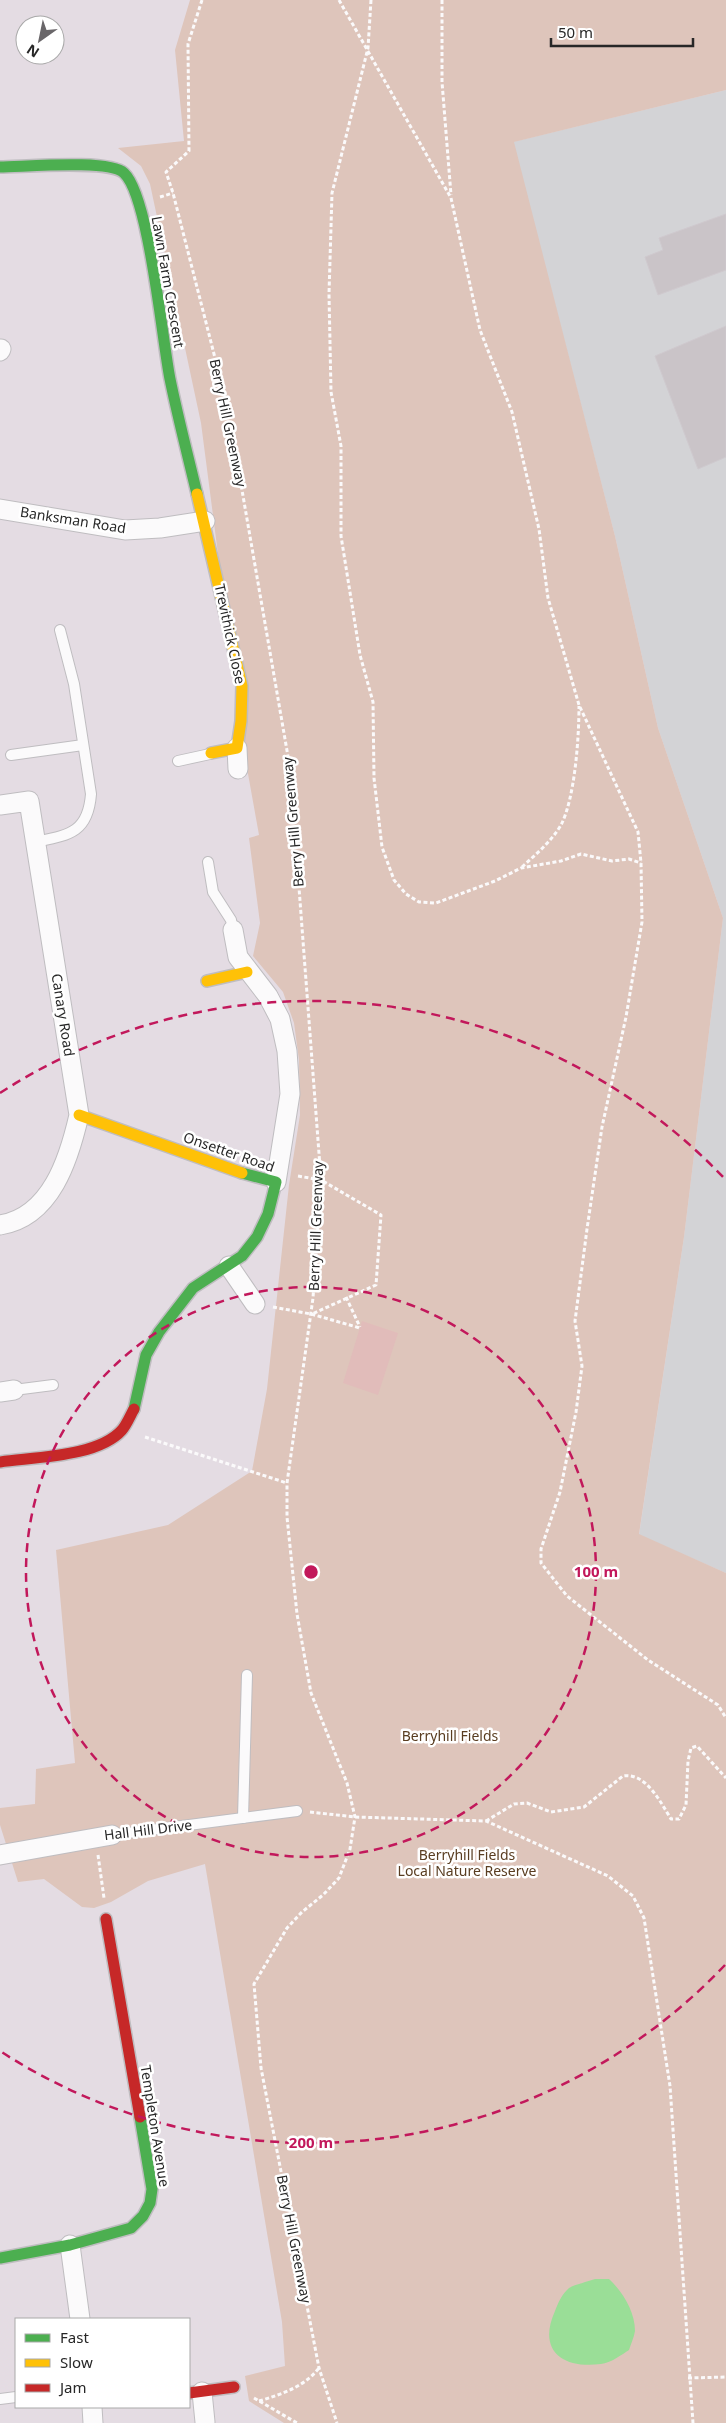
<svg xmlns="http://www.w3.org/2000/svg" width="726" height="2423" font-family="'Noto Sans',sans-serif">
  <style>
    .industrial { fill: #d3d3d6 }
    .green { fill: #dec5bb }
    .pitch { fill: #e1bcba }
    .water { fill: #9ade97 }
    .building { fill: #cac4c8; stroke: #cfc9ce }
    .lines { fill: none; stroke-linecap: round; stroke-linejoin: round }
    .lane-casing { stroke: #bfbdc0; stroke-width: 12 }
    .street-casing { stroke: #bfbdc0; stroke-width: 21 }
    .fast-casing { stroke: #bfbdc0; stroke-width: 14 }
    .slow-casing { stroke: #bfbdc0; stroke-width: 14 }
    .jam-casing { stroke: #bfbdc0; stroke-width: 14 }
    .path { stroke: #fbfafb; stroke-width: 3; stroke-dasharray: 4 2.5; stroke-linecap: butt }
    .lane { stroke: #fbfafb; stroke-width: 10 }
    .street { stroke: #fbfafb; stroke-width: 19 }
    .fast { stroke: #4caf50; stroke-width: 11 }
    .slow { stroke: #ffc107; stroke-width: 11 }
    .jam { stroke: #c62828; stroke-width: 11 }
    .ring { fill: none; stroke: #c2185b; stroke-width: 2.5; stroke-dasharray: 9 6 }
    .labels { text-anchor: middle; stroke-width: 5; stroke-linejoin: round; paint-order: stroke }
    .street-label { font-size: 14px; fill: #272727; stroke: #fff }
    .park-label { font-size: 14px; fill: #593d21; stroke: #fff }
    .centre { fill: #c2185b; stroke: #fff; stroke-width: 2.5 }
    .ring-label { font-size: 15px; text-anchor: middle; font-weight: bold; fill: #c2185b; stroke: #fff; stroke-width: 5; stroke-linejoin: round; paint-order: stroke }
  </style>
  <rect width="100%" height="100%" fill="#e4dce3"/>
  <!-- industrial -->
  <path class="industrial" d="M726,90V1573L639,1535L684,1237L723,918L658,728L615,536L513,142Z"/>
  <!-- green -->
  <path class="green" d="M190,0H726V90L514,142L615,536L658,728L723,918L684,1237L639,1534L726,1573V2423H284L249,2401L245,2376L285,2366L282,2322L205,1864L148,1881L111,1902L94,1908L82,1907L44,1879L18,1882L0,1825V1808L35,1804L36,1769L75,1763L56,1550L168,1525L252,1471L267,1389L289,1185L300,1115L299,1060L294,1023L283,992L253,956L260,923L249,838L259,835L243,746L201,423L150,184L141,166L118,148L184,141L175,50Z"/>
  <!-- pitch -->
  <path class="pitch" d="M362,1321L398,1333L378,1395L343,1383Z"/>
  <!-- water -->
  <path class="water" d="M595,2279H609C622,2291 635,2311 635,2331C634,2337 631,2344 629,2350C621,2355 611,2363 601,2364C563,2369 537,2351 555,2311C558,2303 562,2294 569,2288C576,2284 587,2282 595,2279Z"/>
  <!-- building -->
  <g class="building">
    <path d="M726,214V270L658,295L645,257L663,250L659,238Z"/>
    <path d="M726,326V457L698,469L655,356Z"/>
  </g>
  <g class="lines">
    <!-- lane casing -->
    <g class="lane-casing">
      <g id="lane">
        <path d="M11,755L83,745"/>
        <path d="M178,761L210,754"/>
        <path d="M35,842C69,835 88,833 91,794L74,684L60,630"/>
        <path d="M208,862L213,892L231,920L233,930"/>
        <path d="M14,1390L53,1385"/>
        <path d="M243,1818L247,1675"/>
        <path d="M112,1835L297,1811"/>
        <path d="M0,2399L16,2397"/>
      </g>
    </g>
    <!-- street casing -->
    <g class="street-casing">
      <g id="street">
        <path d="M0,351L1,349"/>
        <path d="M0,509L125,530L160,528L205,521"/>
        <path d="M237,748L238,769"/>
        <path d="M0,805L29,801L79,1115C69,1159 51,1217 0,1225"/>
        <path d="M233,930L238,957L268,996L280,1019L287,1051L290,1094L276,1182"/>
        <path d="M229,1266L255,1304"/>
        <path d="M0,1392L14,1390"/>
        <path d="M0,1855L112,1835"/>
        <path d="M70,2245L80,2319"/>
        <path d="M202,2392L205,2422"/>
        <path d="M92,2407L93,2423"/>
      </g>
    </g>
    <!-- fast casing -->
    <g class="fast-casing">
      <g id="fast">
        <path d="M0,167C23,167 109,159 124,173C149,196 162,339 170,379C178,418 188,456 197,494"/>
        <path d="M134,1409L146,1355L159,1332L193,1288L242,1256L257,1237L268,1214L276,1182L242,1173"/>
        <path d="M0,2258L70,2245L131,2228L143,2216L150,2203L152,2189L140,2117"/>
      </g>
    </g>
    <!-- slow casing -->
    <g class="slow-casing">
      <g id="slow">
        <path d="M197,494L242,686L241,721L237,748L211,753"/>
        <path d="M207,981L247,972"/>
        <path d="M79,1115L242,1173"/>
      </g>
    </g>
    <!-- jam casing -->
    <g class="jam-casing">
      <g id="jam">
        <path d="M0,1462C35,1457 98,1457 122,1430C127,1424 130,1416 134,1409"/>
        <path d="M106,1919L140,2117"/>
        <path d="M189,2393L234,2387"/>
      </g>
    </g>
    <!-- path -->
    <g class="path">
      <path d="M202,0L188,44L189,151L166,172L173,193L228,409L290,768L321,1180L313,1298L287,1483V1517L297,1614L311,1693L347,1783L355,1817L350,1849L339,1878L323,1895L302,1912L287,1928L254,1984L261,2068L319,2368L337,2423"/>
      <path d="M339,0L451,198L480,330L512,412L539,529L548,598L579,705L638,832L641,863L642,922L626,1017L602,1127L587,1229L575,1321L582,1366L576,1412L560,1492L541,1549V1563L567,1596L648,1660L718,1705L726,1718"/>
      <path d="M371,0L368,48L332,193L329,294L331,392L341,446V536L360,655L373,702L374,778L382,847L394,880L406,894L419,902L436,903L495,881L521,868L561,861L581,854L612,861L629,859L641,863"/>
      <path d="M442,0V82L451,195"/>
      <path d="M160,197L173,193"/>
      <path d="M522,867C536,854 551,842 561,825C575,798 579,737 579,706"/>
      <path d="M298,1176L321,1180L381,1215L376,1285L312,1314"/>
      <path d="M346,1297L360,1327"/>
      <path d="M273,1307L311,1314L360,1328"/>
      <path d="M145,1437L287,1483"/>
      <path d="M310,1812L355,1817L486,1821L608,1876L633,1896L644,1918L670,2086L693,2423"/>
      <path d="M486,1821L514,1804L527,1803L551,1812L584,1807L623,1776C646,1772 661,1803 671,1819H679L686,1805L688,1761L691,1748L697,1746L726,1778"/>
      <path d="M98,1855L104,1898"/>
      <path d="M688,2378L726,2377"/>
      <path d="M254,2398L297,2423"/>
      <path d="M259,2401C282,2394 304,2387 319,2368"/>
    </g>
    <!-- lane -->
    <use href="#lane" class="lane"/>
    <!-- street -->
    <use href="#street" class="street"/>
    <!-- fast -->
    <use href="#fast" class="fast"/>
    <!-- slow -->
    <use href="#slow" class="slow"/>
    <!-- jam -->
    <use href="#jam" class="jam"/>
  </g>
  <!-- distance rings -->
  <g class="ring">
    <circle cx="311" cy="1572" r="285"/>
    <path d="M725 1965A571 571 0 0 1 0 2051M0 1093A571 571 0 0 1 725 1179"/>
  </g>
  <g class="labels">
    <!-- street labels -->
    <g class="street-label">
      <text transform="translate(168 282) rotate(80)" y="5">Lawn Farm Crescent</text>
      <text transform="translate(228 423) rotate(78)" y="5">Berry Hill Greenway</text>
      <text transform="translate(73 520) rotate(9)" y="5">Banksman Road</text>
      <text transform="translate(230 634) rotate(78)" y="5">Trevithick Close</text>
      <text transform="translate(293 822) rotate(-95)" y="5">Berry Hill Greenway</text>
      <text transform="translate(63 1015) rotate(81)" y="5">Canary Road</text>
      <text transform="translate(229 1152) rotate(19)" y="5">Onsetter Road</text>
      <text transform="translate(316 1226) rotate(-88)" y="5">Berry Hill Greenway</text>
      <text transform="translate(148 1830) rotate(-7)" y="5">Hall Hill Drive</text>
      <text transform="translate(155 2126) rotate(81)" y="5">Templeton Avenue</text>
      <text transform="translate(294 2239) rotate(79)" y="5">Berry Hill Greenway</text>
    </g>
    <!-- park labels -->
    <g class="park-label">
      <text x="450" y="1741">Berryhill Fields</text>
      <text x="467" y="1860">Berryhill Fields<tspan x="467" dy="16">Local Nature Reserve</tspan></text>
    </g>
  </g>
  <circle cx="311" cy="1572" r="8" class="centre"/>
  <g class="ring-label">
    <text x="596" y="1577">100 m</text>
    <text x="311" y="2148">200 m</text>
  </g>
  <!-- legend -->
  <rect x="15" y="2318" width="175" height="90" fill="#ffffff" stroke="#a9a9a9"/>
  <rect x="25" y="2334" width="25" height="8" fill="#4caf50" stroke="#a9a9a9"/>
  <text x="60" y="2343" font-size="15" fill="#272727">Fast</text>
  <rect x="25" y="2359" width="25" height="8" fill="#ffc107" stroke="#a9a9a9"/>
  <text x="60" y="2368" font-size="15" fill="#272727">Slow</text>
  <rect x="25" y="2384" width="25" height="8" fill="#c62828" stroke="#a9a9a9"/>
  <text x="60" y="2393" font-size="15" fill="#272727">Jam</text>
  <!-- north arrow -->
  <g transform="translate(40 40) rotate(213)"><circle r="24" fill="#ffffff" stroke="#a9a9a9"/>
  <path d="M0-4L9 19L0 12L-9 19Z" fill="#696669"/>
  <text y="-8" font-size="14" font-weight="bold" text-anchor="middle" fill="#272727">N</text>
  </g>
  <!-- scale -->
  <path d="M551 38v8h142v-8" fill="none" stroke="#272727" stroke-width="2.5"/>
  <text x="558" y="38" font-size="15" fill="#272727" stroke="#ffffff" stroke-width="4" paint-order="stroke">50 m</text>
</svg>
